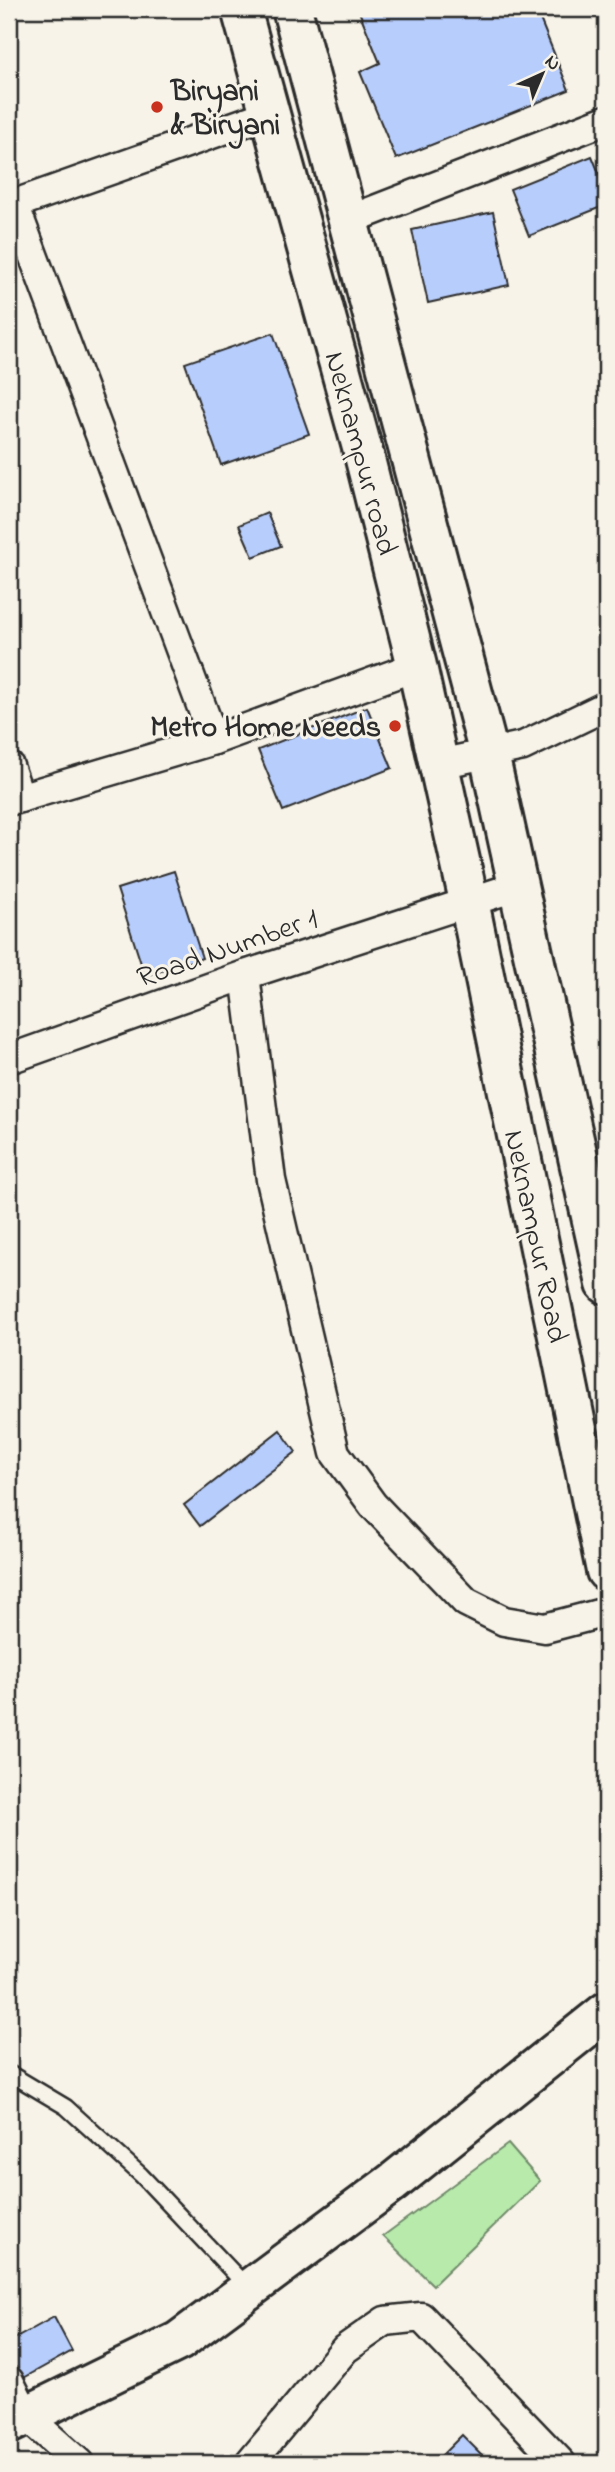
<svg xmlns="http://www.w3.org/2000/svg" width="615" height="2472" font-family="'Indie Flower',sans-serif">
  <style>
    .green { fill: #b7eaab; stroke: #718a6b; stroke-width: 2 }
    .building { fill: #b7cdfc; stroke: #2b2b2b; stroke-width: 2 }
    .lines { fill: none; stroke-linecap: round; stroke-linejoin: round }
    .lane-casing { stroke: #2b2b2b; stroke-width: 19 }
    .street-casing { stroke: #2b2b2b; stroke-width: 33 }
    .secondary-casing { stroke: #2b2b2b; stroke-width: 44 }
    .lane { stroke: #f7f3e8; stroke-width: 14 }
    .street { stroke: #f7f3e8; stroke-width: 28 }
    .secondary { stroke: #f7f3e8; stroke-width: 38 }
    .poi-dot { fill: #c8321e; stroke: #f7f3e8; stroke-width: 2.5 }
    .labels { text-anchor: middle; stroke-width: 6; stroke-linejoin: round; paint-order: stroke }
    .poi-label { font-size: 30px; font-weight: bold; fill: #2b2b2b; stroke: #f7f3e8; text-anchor: start }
    .street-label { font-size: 30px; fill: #2b2b2b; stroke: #f7f3e8 }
  </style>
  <rect width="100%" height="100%" fill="#f7f3e8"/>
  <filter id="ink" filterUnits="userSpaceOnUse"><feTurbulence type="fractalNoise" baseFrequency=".0143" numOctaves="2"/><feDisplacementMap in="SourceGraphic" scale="14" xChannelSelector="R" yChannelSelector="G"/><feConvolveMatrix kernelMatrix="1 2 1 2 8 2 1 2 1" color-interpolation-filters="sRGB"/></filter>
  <g filter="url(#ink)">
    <!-- green -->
    <path class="green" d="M508,2144L540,2181L433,2285L383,2236Z"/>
    <!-- building -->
    <g class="building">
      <path d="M358,9H536L569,90L396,159L360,72L380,63Z"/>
      <path d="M592,156L606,190V205L529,236L510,189Z"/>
      <path d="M493,212L509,285L428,303L412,230Z"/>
      <path d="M273,333L309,434L221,465L185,363Z"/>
      <path d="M267,513L281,546L253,557L239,525Z"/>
      <path d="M367,707L392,768L283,811L258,750Z"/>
      <path d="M606,798V820L598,802Z"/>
      <path d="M174,871L202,958L145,976L117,889Z"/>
      <path d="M280,1430L296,1452L200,1526L184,1505Z"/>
      <path d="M54,2317L72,2351L20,2380L9,2360V2342Z"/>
      <path d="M462,2435L490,2463H434Z"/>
    </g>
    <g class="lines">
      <!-- lane casing -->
      <g class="lane-casing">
        <path id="lane" d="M9,2073L66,2107L141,2175L248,2288"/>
      </g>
      <!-- street casing -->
      <g class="street-casing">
        <g id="street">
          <path d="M14,204L214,740"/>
          <path d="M9,206L271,113"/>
          <path d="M349,220L606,120"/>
          <path d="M439,764L523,746L606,706"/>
          <path d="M9,766L20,798"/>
          <path d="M9,801L214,740L417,666"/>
          <path d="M245,975L271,1180L335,1453L373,1505L466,1602L504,1621L545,1628L606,1612"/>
          <path d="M9,1059L245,975L518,886"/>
          <path d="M9,2381L27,2417L79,2463"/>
          <path d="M250,2463L345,2349L385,2321L421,2317L561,2463"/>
        </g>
      </g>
      <!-- secondary casing -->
      <g class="secondary-casing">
        <g id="secondary">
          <path d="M241,9L364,455L417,666L469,901L606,1571"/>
          <path d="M292,9L489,754L606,1284"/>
          <path d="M9,2424L179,2341L392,2183L606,2012"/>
        </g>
      </g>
      <!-- lane -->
      <use href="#lane" class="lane"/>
      <!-- street -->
      <use href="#street" class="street"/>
      <!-- secondary -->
      <use href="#secondary" class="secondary"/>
    </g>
  </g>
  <!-- markers -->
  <g class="poi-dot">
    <circle cx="157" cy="107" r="7"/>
    <circle cx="395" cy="726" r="7"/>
  </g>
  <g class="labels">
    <!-- poi labels -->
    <g class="poi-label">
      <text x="171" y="100">Biryani<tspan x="171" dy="34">&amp; Biryani</tspan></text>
      <text x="381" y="736" text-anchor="end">Metro Home Needs</text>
    </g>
    <!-- street labels -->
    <g class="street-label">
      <text transform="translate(362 453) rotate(75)" y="10">Neknampur road</text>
      <text transform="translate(227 947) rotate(-19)" y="10">Road Number 1</text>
      <text transform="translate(537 1236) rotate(78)" y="10">Neknampur Road</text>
    </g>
  </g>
  <!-- margin -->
  <rect width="615" height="2472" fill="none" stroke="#f7f3e8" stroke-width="35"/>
  <rect x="18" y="18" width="580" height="2437" fill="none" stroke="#2b2b2b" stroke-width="2.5" filter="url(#ink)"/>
  <!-- north arrow -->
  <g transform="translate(542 74) rotate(44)" stroke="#f7f3e8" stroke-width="5" paint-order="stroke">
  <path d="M0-5L12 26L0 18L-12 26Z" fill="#2b2b2b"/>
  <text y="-10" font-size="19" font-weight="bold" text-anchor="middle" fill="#2b2b2b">N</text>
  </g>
</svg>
